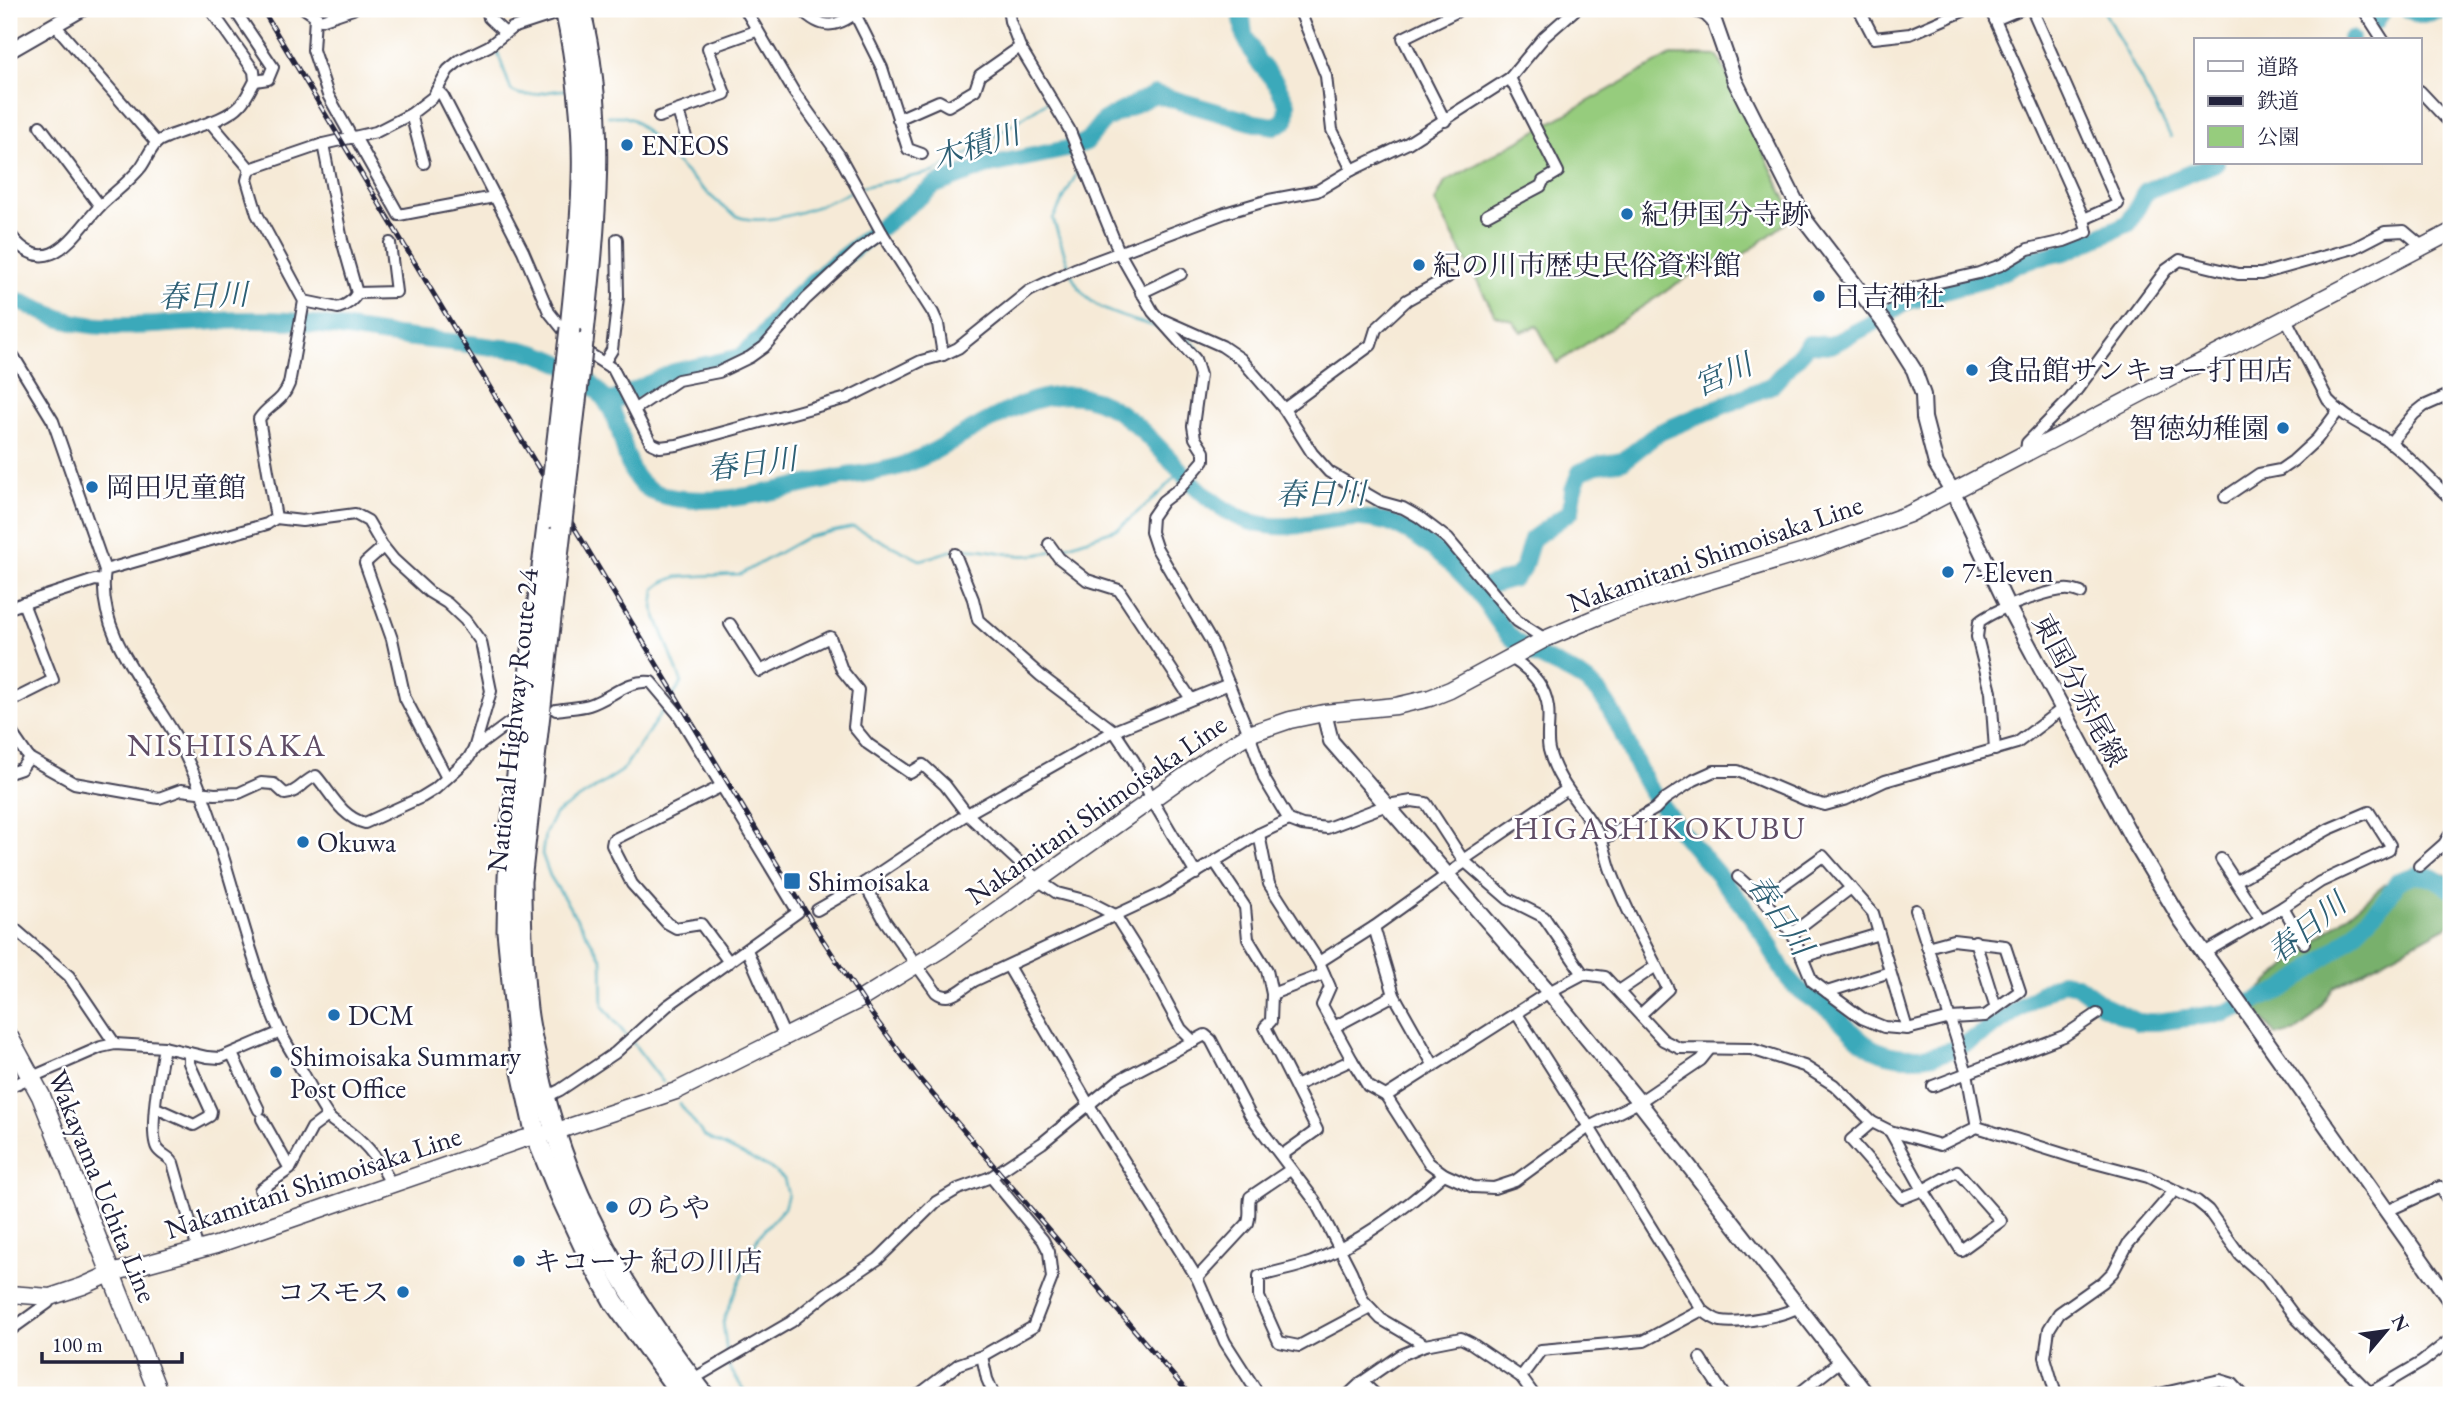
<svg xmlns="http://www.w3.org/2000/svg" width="2460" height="1404" font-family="'EB Garamond','Noto Serif JP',serif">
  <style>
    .green { fill: #96cc7d; stroke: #5c775c; stroke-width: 2 }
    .forest { fill: #78b06c; stroke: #4d6954; stroke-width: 2 }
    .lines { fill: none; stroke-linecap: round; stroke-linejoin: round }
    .stream { stroke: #3ba9ba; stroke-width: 2.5 }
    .river { stroke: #3ba9ba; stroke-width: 18 }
    .minor-casing { stroke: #424052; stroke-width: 14 }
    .tertiary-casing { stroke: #424052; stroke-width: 18 }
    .secondary-casing { stroke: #424052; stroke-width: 19 }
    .primary-casing { stroke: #424052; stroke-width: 21 }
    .trunk-casing { stroke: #424052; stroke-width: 23 }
    .minor { stroke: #fff; stroke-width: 10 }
    .tertiary { stroke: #fff; stroke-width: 14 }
    .secondary { stroke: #fff; stroke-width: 16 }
    .primary { stroke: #fff; stroke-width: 18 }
    .trunk { stroke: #fff; stroke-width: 19 }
    .rail-casing { stroke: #22223b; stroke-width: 5 }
    .rail { stroke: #fff; stroke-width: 2.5; stroke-dasharray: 8; stroke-linecap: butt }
    .trunk-bridge-casing { stroke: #424052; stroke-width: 23; stroke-linecap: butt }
    .trunk-bridge { stroke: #fff; stroke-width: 19 }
    .poi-dot { fill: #1f6fb2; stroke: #fff; stroke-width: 2.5 }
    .labels { text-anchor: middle; stroke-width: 5; stroke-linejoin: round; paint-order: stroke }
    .poi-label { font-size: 28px; fill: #22223b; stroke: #fff; text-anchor: start }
    .street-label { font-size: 28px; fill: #22223b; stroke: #fff }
    .water-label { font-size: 30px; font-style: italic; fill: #2d5f74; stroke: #fff }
    .quarter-label { font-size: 32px; letter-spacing: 2px; fill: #604d66; stroke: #fff }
  </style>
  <rect width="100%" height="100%" fill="#fff"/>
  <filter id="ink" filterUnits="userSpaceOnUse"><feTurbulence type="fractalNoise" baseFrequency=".0143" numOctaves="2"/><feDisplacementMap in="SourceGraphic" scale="14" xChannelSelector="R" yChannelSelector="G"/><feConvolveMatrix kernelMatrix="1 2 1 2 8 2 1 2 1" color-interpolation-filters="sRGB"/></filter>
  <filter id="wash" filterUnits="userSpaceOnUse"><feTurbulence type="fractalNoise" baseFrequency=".00686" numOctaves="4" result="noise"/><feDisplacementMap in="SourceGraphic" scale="28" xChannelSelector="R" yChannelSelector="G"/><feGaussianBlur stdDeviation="1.57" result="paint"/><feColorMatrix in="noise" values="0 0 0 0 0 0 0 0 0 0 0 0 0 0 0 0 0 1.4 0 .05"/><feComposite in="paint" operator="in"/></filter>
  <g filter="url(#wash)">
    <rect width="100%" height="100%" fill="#f6ead7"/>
    <!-- green -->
    <path class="green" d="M1671,55L1718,56L1794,217L1739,258L1701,268L1557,363L1537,326L1521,332L1513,321L1495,315L1435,202L1445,182Z"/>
    <!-- forest -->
    <path class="forest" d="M2411,870H2427L2451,876V924L2334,987C2324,1003 2309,1025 2292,1033C2287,1035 2280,1035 2275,1035L2249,999L2330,929L2398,874Z"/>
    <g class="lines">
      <!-- stream -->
      <g class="stream">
        <path d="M2103,9L2171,137"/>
        <path d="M495,45L511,90C525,102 547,89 565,90"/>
        <path d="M608,116H623L634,120C653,138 722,214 742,218C775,226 827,204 856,189"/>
        <path d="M862,187L934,172L965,155L1047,102"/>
        <path d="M1069,267L1053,219L1080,167"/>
        <path d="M1071,273C1087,314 1125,316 1162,329"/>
        <path d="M1178,334C1219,350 1205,395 1199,427"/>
        <path d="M1058,549L1119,528L1160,493L1180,471"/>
        <path d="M670,700L682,683L653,608L655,589L664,582L677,577L741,574L807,537L854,527L920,560C934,557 950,549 963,549C997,547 1016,563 1052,551"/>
        <path d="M628,1038L603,1006L602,959L550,876L542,854L545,834L555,814L622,771L666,706"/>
        <path d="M633,1043L663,1082"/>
        <path d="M680,1104L704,1136L770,1168L784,1179L788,1194L784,1208L758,1237L723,1322L727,1355"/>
        <path d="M728,1362L729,1367L747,1395"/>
      </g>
      <!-- river -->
      <g class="river">
        <path d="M2408,9L2419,15L2445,9"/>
        <path d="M2376,21L2384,9"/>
        <path d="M2350,40L2351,39"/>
        <path d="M9,297C31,306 55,319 78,323C103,328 128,326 153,325C198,322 244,318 289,321C322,324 355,331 388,335C420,339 453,342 486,346C498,348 511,348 523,350C554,357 588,374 606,401C635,443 612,492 683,499C736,504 790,486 842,477C863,473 883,472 903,465C961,445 1022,384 1085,397C1151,411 1186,504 1252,522C1309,539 1351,498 1409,532C1433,546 1457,568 1475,588C1488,603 1497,624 1512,638C1536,661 1574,667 1596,690C1620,715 1630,759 1649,788C1676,830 1711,865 1742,904C1750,914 1757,924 1764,935C1772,948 1778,965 1788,978C1799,993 1812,998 1826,1008C1852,1027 1860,1051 1897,1056C1954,1064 1986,1029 2030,1001C2040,994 2051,988 2062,982L2077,985L2106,1007L2138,1022H2156L2225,1013L2284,989L2302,976L2346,941L2386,900L2398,881L2416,875L2434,878L2451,888"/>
        <path d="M607,401L617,399L674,372L741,357L762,337L785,307L830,267L935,185L985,166L1067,149L1086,142L1104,120L1155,94L1255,123L1275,126L1286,120L1287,104L1276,83L1257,60L1244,35L1241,9"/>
        <path d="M1476,589L1514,578L1523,569L1532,539L1571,511L1573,490L1580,472L1597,465L1623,461L1658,433L1772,385L1809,344L1831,345L1873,323L1905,302L1987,279L2027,260L2065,252L2129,223L2146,191L2216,163"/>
      </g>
    </g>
  </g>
  <g filter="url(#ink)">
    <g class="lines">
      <!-- minor casing -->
      <g class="minor-casing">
        <g id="minor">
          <path d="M234,9L273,67L268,79L255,81"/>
          <path d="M305,9L321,20L353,9"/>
          <path d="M487,9L489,18L504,32"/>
          <path d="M745,9L794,92L839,155L882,233"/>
          <path d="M801,9C824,33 838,26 862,9"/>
          <path d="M1008,9L1010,21L1020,47L1069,129L1119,252L1153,312L1195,359L1200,375L1193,426L1195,438L1204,452V460L1180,488L1163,501L1152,517L1151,532L1156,547L1212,643L1249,734L1265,780L1289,820L1302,825L1327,828L1387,805L1412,801L1426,803L1463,860L1508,899L1544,917L1583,974"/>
          <path d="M1299,9L1326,76L1332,130L1352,170"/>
          <path d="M1859,9L1874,38L1910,34L1968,9"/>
          <path d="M2032,9L2118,204L2084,219"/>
          <path d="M2363,9L2383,40"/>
          <path d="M855,14L882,68L908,149L922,154"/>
          <path d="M315,17L313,50L328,95L352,138"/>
          <path d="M1995,20L2021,9"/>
          <path d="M55,25L156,142"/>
          <path d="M437,90L443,96L523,251L549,312L569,337"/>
          <path d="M2420,91L2451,124"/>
          <path d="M678,111L689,147"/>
          <path d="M411,114L424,163"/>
          <path d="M659,117L725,94L708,48L756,31"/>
          <path d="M898,119L939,101L948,106L975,90L980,75L1020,47"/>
          <path d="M1445,121L1403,38L1456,12"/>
          <path d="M210,122L250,169"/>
          <path d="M40,126L100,206"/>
          <path d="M355,137L399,215L494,197"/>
          <path d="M250,169L247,180L257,214L304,301L289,384C282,403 269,404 259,419L276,518"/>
          <path d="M250,169L323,144L376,132L411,114L433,97L448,70L460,60L489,46L512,28L570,9"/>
          <path d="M1487,215L1541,186L1543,181L1558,172L1510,78"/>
          <path d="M9,233C48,286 75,232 102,204C115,192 130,181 141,167C147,159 151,146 159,141C182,128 223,124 241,104C247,97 251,88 255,81L254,71L210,9"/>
          <path d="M357,293L396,292L390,243"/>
          <path d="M1141,293L1181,274"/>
          <path d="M304,301L338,308C345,306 354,300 357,293L342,240L323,144"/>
          <path d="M1870,307L1909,289L1979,273L2001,265L2028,249L2064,241L2087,232L2084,219L1990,9"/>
          <path d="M2285,317L2328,400C2347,421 2369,427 2391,443C2412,459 2431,481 2451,499"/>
          <path d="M1161,319L1222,346L1241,359L1284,409L1312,453L1329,472L1381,502L1403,508L1419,517L1448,539L1517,621L1545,639"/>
          <path d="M580,348L613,369L651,443L660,447L677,445L847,398L921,361L943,355L958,348L1029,291L1075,269L1225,213L1269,200L1317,191L1352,170L1408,143L1510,78L1544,37L1576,9"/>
          <path d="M9,353L14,357L53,421L105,570"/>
          <path d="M604,363L612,350L618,297L617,239"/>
          <path d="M635,409L678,380L719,372L750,357L764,347L806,299L860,249L882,233L933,313L938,324L943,355"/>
          <path d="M1284,409L1371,345L1376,329L1407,300L1448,277"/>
          <path d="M2390,443L2414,414L2424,406L2449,395L2451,391"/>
          <path d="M2026,453L2027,443L2070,399L2166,270L2180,260L2238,274H2261L2354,248L2385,232L2404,231L2423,247"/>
          <path d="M2225,497L2259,474L2280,470L2293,461L2317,439L2338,411"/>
          <path d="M1049,544L1059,558L1087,580L1119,590L1191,699"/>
          <path d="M383,547L365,563L392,639L405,698L447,778"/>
          <path d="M955,554L973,599L978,620L1041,676L1114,731L1134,761L1152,800L1196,874"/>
          <path d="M9,608L95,580L103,581"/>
          <path d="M730,624L760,671L830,637L842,670L858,690L854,727L868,744L910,773L923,765L945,785L967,814L1039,881L1057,893L1088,901L1115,915L1149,969L1181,1029L1194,1042"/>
          <path d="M1511,658C1529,669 1545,684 1548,707C1550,721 1546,736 1549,750C1557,784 1584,807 1600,837C1606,848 1607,862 1612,873C1627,913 1649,951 1668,989L1641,1014"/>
          <path d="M9,702L53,680L23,603"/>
          <path d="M9,729L29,758L74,783L159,798L181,790L215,794L239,793L261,783L274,784L285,794C298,793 303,781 316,776C331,793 341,817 365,823L422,797L435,789L468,759L474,749L491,691L481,642L465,620L447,603L429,592L394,560L382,545L368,521L355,514L302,521L276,518L267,524L105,570C95,633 148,687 176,737C212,803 229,881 252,953C262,984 271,1018 288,1046C302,1069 313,1094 328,1116C332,1123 342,1126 349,1131C369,1146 380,1162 391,1184"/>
          <path d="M474,749L509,723"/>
          <path d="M1995,750L1991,692L1977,637L1979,622C1993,610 2046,591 2064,590C2070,589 2075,591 2081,593"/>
          <path d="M9,773L21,769L29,758"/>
          <path d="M720,787L613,840L612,845L632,884L667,923L676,928L701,924L729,962"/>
          <path d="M1259,834L1269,884L1319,962L1330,987L1322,1005L1352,1060"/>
          <path d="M1602,840L1655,809L1665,799L1694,780L1714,771H1738L1806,800L1825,805L1847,799L1885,781L2017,743L2062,709"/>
          <path d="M2221,859L2260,919"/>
          <path d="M1463,860L1566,790"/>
          <path d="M1215,862L1245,907L1248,939L1267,970L1272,994L1271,1021L1265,1027L1317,1130L1282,1155"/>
          <path d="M2419,866L2444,844L2451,833"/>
          <path d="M1738,877L1763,899L1792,933L1812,981L1862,1018L1884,1027L1907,1029"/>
          <path d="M864,883L885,921L936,992C950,1003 961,989 974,981L1163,893L1259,834L1289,820"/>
          <path d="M1763,899L1823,856L1873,913L1907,1029L1951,1018L1985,1016L2020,991L2005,946L1953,940L1927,947"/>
          <path d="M2283,907L2304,943"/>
          <path d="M817,910L864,883L967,814L1114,731L1229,684"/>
          <path d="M1916,910L1967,1073L1977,1127"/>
          <path d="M9,924L69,976L115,1044"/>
          <path d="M1792,933L1851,888"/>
          <path d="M1975,941L1996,1008"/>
          <path d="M747,950L785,1037"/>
          <path d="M2204,953L2283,907L2320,882L2389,850L2390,845L2369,812L2329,829L2236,881"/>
          <path d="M1802,957L1879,934"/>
          <path d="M1319,962L1374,927"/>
          <path d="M1008,966L1089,1105L1197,1278L1225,1342L1259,1395"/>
          <path d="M1619,991L1656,966"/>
          <path d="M1827,992L1890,972"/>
          <path d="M1272,994L1324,974"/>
          <path d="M1517,1014L1589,1127L1702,1310C1707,1314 1715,1320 1721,1321C1738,1324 1784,1316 1798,1307"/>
          <path d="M1334,1027L1394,995"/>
          <path d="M164,1047C160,1068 148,1131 157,1148C161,1155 169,1156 173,1163L198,1250"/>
          <path d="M232,1054L259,1110"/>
          <path d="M1434,1066L1394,995L1374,927L1465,862"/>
          <path d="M1297,1085L1352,1060L1368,1086L1386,1096L1429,1163L1444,1174L1473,1187L1494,1188L1515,1181L1589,1127L1639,1102L1701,1060L1709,1050"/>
          <path d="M1933,1086L2064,1036L2097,1014"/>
          <path d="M9,1087L101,1047L115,1044L164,1047L207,1057L220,1058L281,1032"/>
          <path d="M1386,1096L1549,992L1583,974L1605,977L1663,1040L1679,1048L1751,1049L1804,1066L1834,1085L1872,1122L1890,1131L1940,1145L1977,1127L2076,1158L2148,1177L2197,1201L2208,1210L2240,1255L2266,1278L2295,1317L2372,1395"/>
          <path d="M544,1098L560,1090L615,1053L667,1006L798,912L678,714L651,682C628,679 611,698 589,705C579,708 567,708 556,710"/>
          <path d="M156,1108L194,1125L210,1116L211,1111L189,1063V1053"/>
          <path d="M262,1119L290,1169L312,1128L328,1116"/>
          <path d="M1872,1122L1851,1140L1902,1198L1923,1190L1957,1171L2001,1221L1961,1250L1923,1190L1890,1131"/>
          <path d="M260,1190L290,1169"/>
          <path d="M2387,1211L2440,1187L2451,1204"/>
          <path d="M1197,1278L1248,1223C1251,1214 1248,1207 1250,1197L1290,1170"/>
          <path d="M1370,1308L1299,1346L1279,1342L1259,1297V1276C1276,1272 1295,1268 1312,1262C1360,1242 1405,1209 1444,1174"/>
          <path d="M9,1331L48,1303L50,1297"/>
          <path d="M982,1356L987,1379L994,1395"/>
          <path d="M1700,1358L1724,1395"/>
          <path d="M1521,1377L1541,1350L1644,1341L1702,1310"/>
          <path d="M1362,1382L1376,1395"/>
          <path d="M692,1383L700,1375L791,1322L826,1294L878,1259L936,1202L958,1189L991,1177L1042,1143L1119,1080L1205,1035L1211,1040L1250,1115L1315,1201L1351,1271L1363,1300L1381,1319L1425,1345"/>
          <path d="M918,1395L959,1364L982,1356L1033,1327L1052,1278L1049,1252L1043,1240L991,1177"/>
          <path d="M1348,1395L1362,1382L1401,1355L1425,1345L1461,1338L1471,1343L1521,1377L1534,1395"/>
          <path d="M1797,1395L1839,1362"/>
          <path d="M2056,1395L2045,1357L2049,1329L2059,1313L2103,1282L2113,1272L2128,1244L2174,1191"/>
          <path d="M2155,1395L2220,1380L2233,1384L2243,1395"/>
          <path d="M2366,1395L2422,1362L2451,1339"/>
        </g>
      </g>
      <!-- tertiary casing -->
      <g class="tertiary-casing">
        <g id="tertiary">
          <path d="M1695,9L1706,13L1714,21L1735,81L1805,220L1885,324L1914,370L1923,395L1924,418L1936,464L1953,492L2008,607L2133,840L2181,920L2451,1302"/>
          <path d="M9,51L82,9"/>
          <path d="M1324,713L1331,741L1549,992L1639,1102L1867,1395"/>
        </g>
      </g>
      <!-- secondary casing -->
      <g class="secondary-casing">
        <path id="secondary" d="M9,1294L50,1297L83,1286L112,1273L216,1245L523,1139L554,1132L676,1091L861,999L942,949L1210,758L1249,734L1290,720L1324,713L1396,706L1430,698L1450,690L1545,639L1616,609L1811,550L1909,514L2451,232"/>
      </g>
      <!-- primary casing -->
      <g class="primary-casing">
        <path id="primary" d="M9,1037L41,1096L159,1395"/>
      </g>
      <!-- trunk casing -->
      <g class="trunk-casing">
        <g id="trunk">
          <path d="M565,9C576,61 584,126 582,179C581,229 575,278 570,328"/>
          <path d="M580,9C608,118 595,231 583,342"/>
          <path d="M548,518L511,824L508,878L507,931L520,1063L536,1136L560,1195L587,1253L614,1302L682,1395"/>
          <path d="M561,530L521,881C521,924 522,966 527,1009C529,1026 533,1044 537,1061C563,1192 623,1291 704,1395"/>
        </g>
      </g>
      <!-- minor -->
      <use href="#minor" class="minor"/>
      <!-- tertiary -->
      <use href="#tertiary" class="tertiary"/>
      <!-- secondary -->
      <use href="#secondary" class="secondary"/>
      <!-- primary -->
      <use href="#primary" class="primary"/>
      <!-- trunk -->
      <use href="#trunk" class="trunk"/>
      <!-- rail casing -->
      <g class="rail-casing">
        <path id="rail" d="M262,9L821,937L871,1013L918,1077L1190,1395"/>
      </g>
      <!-- rail -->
      <use href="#rail" class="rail"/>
      <!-- trunk-bridge casing -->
      <g class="trunk-bridge-casing">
        <g id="trunk-bridge">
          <path d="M548,518L570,328"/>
          <path d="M561,530L583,342"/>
        </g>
      </g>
      <!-- trunk-bridge -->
      <use href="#trunk-bridge" class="trunk-bridge"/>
    </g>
  </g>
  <!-- markers -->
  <g class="poi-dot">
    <circle cx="627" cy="145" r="7"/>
    <circle cx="1627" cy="214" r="7"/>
    <circle cx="1419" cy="265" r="7"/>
    <circle cx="1819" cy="296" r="7"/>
    <circle cx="1972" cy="370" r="7"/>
    <circle cx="2283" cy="428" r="7"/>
    <circle cx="92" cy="487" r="7"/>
    <circle cx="1948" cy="572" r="7"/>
    <circle cx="303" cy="842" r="7"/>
    <rect x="783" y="872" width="18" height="18" rx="3.5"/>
    <circle cx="334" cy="1015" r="7"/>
    <circle cx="276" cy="1072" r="7"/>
    <circle cx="612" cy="1207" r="7"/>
    <circle cx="519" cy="1261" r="7"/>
    <circle cx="403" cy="1292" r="7"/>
  </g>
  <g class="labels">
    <!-- poi labels -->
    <g class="poi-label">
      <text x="641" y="155">ENEOS</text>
      <text x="1641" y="224">紀伊国分寺跡</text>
      <text x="1433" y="275">紀の川市歴史民俗資料館</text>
      <text x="1833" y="306">日吉神社</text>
      <text x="1986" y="380">食品館サンキョー打田店</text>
      <text x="2269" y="438" text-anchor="end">智徳幼稚園</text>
      <text x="106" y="497">岡田児童館</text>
      <text x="1962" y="582">7-Eleven</text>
      <text x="317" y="852">Okuwa</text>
      <text x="808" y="891">Shimoisaka</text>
      <text x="348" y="1025">DCM</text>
      <text x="290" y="1066">Shimoisaka Summary<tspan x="290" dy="32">Post Office</tspan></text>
      <text x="626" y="1217">のらや</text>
      <text x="533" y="1271">キコーナ 紀の川店</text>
      <text x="389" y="1302" text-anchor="end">コスモス</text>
    </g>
    <!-- street labels -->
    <g class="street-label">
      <text transform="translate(1715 553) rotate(-19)" y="10">Nakamitani Shimoisaka Line</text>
      <text transform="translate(2080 690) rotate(62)" y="10">東国分赤尾線</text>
      <text transform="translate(512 720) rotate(-84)" y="10">National Highway Route 24</text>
      <text transform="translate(1096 809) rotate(-35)" y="10">Nakamitani Shimoisaka Line</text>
      <text transform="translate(313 1182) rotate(-18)" y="10">Nakamitani Shimoisaka Line</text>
      <text transform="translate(103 1186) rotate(68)" y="10">Wakayama Uchita Line</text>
    </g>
    <!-- water labels -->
    <g class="water-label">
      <text transform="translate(976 146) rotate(-18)" y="10">木積川</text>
      <text transform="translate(203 296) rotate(-2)" y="10">春日川</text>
      <text transform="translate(1723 375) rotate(-24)" y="10">宮川</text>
      <text transform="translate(752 464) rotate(-7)" y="10">春日川</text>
      <text transform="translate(1321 494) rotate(-1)" y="10">春日川</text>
      <text transform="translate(1780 915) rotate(56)" y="10">春日川</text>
      <text transform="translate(2307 928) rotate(-39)" y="10">春日川</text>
    </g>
    <!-- quarter labels -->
    <g class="quarter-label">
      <text x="227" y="756">NISHIISAKA</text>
      <text x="1660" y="839">HIGASHIKOKUBU</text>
    </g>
  </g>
  <!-- margin -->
  <rect width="2460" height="1404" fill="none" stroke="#fff" stroke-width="35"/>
  <!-- legend -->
  <rect x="2194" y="38" width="228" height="126" fill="#ffffff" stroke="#a7a7b1" stroke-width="2"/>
  <rect x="2208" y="61" width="35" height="10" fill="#ffffff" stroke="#a7a7b1" stroke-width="2"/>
  <text x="2257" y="74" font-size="21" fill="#22223b">道路</text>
  <rect x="2208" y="96" width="35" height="10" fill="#22223b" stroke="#a7a7b1" stroke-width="2"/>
  <text x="2257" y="108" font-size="21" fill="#22223b">鉄道</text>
  <rect x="2208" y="126" width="35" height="21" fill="#96cc7d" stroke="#a7a7b1" stroke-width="2"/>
  <text x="2257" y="144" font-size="21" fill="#22223b">公園</text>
  <!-- north arrow -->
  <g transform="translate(2386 1331) rotate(61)" stroke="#ffffff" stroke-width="5" paint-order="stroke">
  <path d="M0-5L12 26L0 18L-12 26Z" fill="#22223b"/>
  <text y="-10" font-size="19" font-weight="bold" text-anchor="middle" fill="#22223b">N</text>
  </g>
  <!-- scale -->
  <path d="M42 1352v10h140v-10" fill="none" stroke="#22223b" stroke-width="3.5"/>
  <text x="52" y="1352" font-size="21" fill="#22223b" stroke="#ffffff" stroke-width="5" paint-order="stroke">100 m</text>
</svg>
